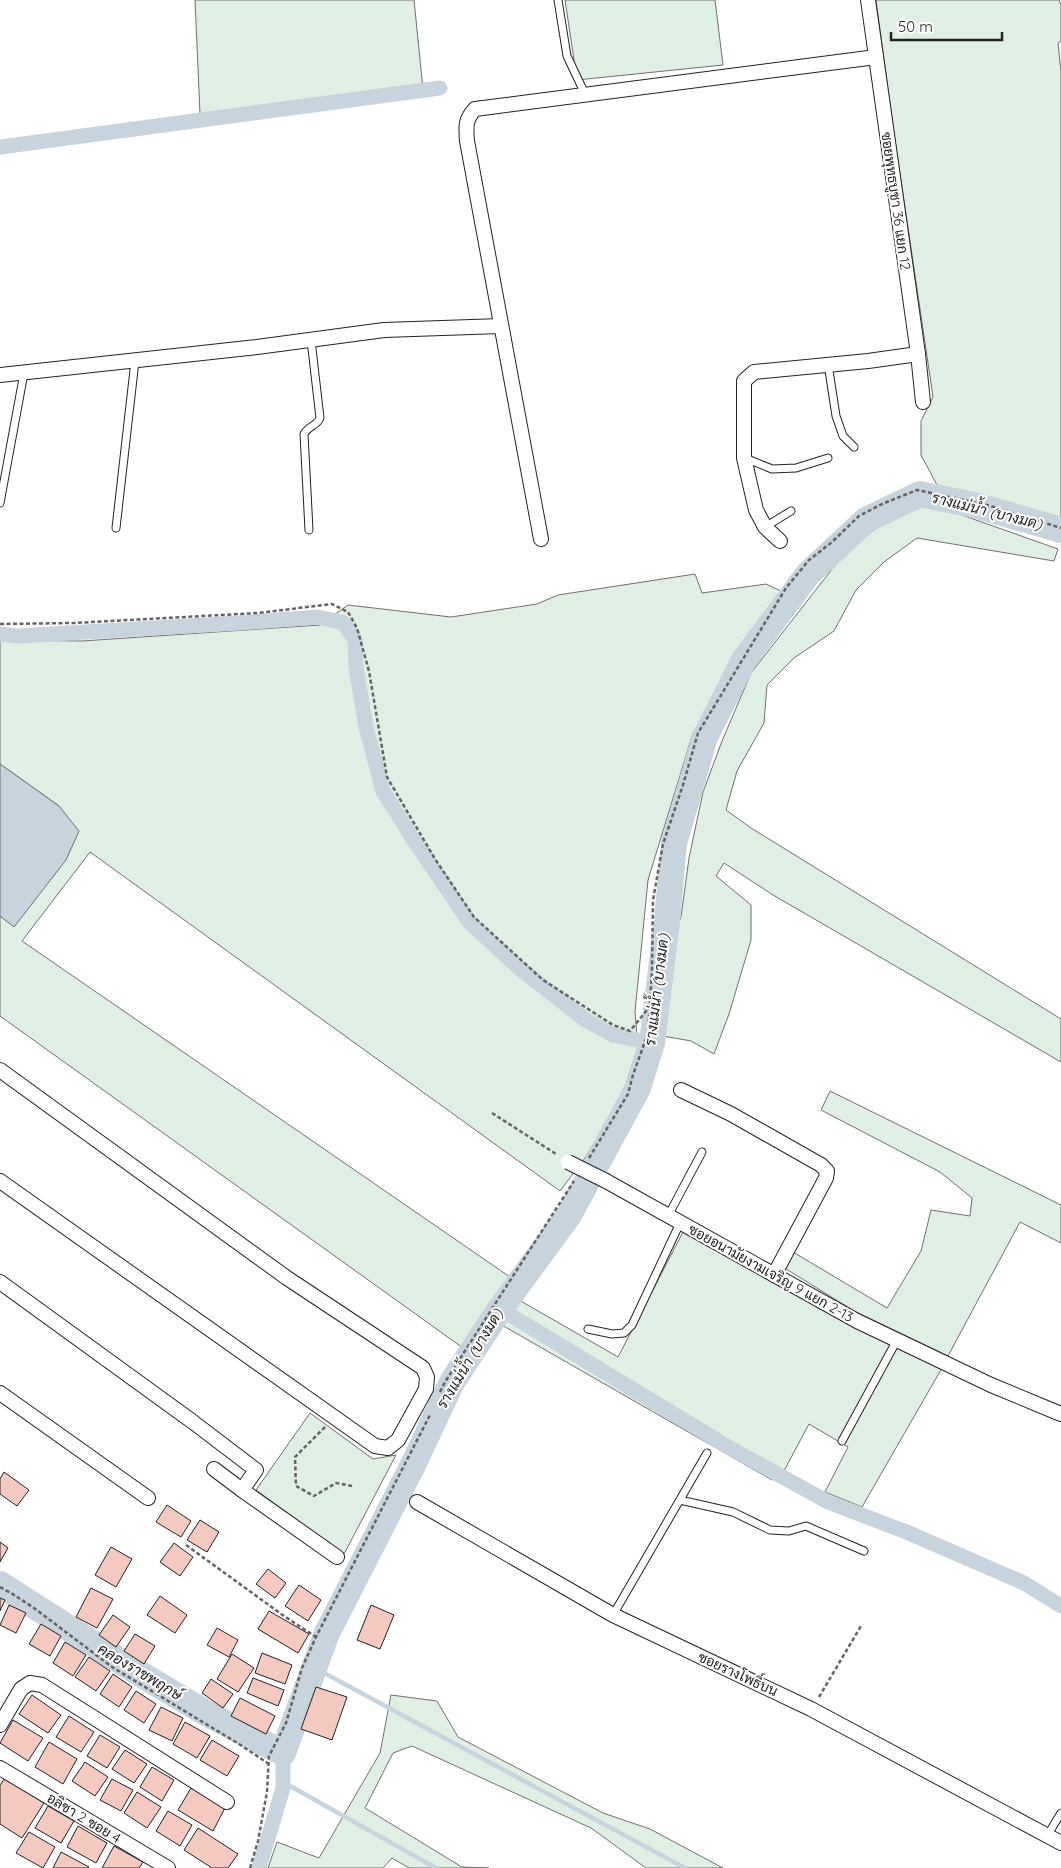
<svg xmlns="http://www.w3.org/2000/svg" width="1061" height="1868" font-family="Quicksand,Sarabun,sans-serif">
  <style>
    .green { fill: #e0efe3; stroke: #6f6f6f }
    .water { fill: #c7d3dd; stroke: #6f6f6f }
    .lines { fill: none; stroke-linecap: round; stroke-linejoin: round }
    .stream { stroke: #c7d3dd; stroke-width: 4.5 }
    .canal { stroke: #c7d3dd; stroke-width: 15 }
    .river { stroke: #c7d3dd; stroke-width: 26 }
    .building { fill: #f3c9c0; stroke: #222 }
    .service-casing { stroke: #222; stroke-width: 9 }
    .minor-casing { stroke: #222; stroke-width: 16 }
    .path { stroke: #646464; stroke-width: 2.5; stroke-dasharray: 4 2.5; stroke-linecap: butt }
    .service { stroke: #fff; stroke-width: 7 }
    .minor { stroke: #fff; stroke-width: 14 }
    .minor-bridge-casing { stroke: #222; stroke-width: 16; stroke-linecap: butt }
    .minor-bridge { stroke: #fff; stroke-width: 14 }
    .labels { text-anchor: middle; stroke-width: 4; stroke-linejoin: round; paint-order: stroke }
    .street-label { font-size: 14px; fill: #222; stroke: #fff }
    .water-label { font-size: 15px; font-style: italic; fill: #222; stroke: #fff }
  </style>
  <rect width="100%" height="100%" fill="#fff"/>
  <!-- green -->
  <g class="green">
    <path d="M195,0H414L423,89L200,114Z"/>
    <path d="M565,0H715L723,65L577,80Z"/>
    <path d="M876,0H1059L1061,5V41L1058,43L1061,72V520C1019,509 979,495 937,485L921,455V421L933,397L894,133Z"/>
    <path d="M909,507L942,508L1058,549L1054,561L917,538L884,562L856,590L834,631L794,658L767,685L764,723L737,771L726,810L751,828L1061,1019V1062L773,895L724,863L716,876L751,905V940L729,1014L714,1054L691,1041L663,1036L667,983L673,934L681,917L689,858L703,792L722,741L751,673L850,546Z"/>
    <path d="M695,574L702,593L766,584L787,594L767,611L693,733L648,880L635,1012L638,1047L622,1097L585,1158L560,1191L90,852L22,941L510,1277L463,1348L0,1016V916L14,926L59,806L0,764V640L82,641L320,625L348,605L451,617L537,604L558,595Z"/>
    <path d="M830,1091L1061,1205V1243L1020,1222L948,1356L854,1311L783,1267L793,1252L887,1308L921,1251L931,1210L970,1216L972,1198L940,1172L821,1110Z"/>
    <path d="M683,1232L856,1328L942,1368L862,1507L825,1492L848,1447L809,1424L785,1469L772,1480L500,1324L519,1300L618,1357Z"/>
    <path d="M310,1413L373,1459L396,1455L344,1554L256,1490Z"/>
    <path d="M391,1695L437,1701L458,1737L603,1813L650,1829L723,1868H646L591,1828L412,1746L393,1753L365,1808L462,1867L489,1868H409L392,1858L383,1868H268L277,1842L319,1858L380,1753Z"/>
  </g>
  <!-- water -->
  <path class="water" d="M0,764L59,806L79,831L66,860L14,927L0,916Z"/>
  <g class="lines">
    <!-- stream -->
    <g class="stream">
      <path d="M315,1668L685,1868"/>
      <path d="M283,1782L436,1868"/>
    </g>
    <!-- canal -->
    <g class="canal">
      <path d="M0,147L440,88"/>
      <path d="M0,634L18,636L239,623L318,617L344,623L355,640L356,667L366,727L383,791L415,842L470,923L518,967L584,1019L613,1035L652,1043"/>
      <path d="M500,1309L730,1448L828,1502L909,1533L1024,1583L1061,1606"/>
      <path d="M259,1868L283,1788V1753"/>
    </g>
    <!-- river -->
    <path class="river" d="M0,1584L142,1675L204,1712L283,1753L327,1633L413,1465L452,1382L500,1309L569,1215L638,1088L652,1043L667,921L674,843L705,737L744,660L808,574L866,520L920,494L974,505L1061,530"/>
  </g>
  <!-- building -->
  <g class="building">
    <path d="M4,1472L29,1490L17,1506L0,1494V1479Z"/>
    <path d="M167,1505L191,1521L181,1537L156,1522Z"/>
    <path d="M200,1520L219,1532L207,1552L187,1540Z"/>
    <path d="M0,1542L8,1548L0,1562Z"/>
    <path d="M174,1543L193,1557L180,1576L160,1562Z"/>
    <path d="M111,1547L132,1559L116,1587L95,1575Z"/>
    <path d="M268,1569L286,1583L275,1598L256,1584Z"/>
    <path d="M299,1585L321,1600L308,1621L285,1606Z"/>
    <path d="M91,1588L113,1599L97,1628L76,1617Z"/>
    <path d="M160,1596L187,1615L175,1633L147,1615Z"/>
    <path d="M0,1598L5,1600L0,1611Z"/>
    <path d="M9,1605L26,1613L16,1633L0,1625Z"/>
    <path d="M371,1605L394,1615L380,1649L357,1640Z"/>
    <path d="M269,1611L309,1634L298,1653L258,1629Z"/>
    <path d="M113,1615L130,1627L116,1647L99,1635Z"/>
    <path d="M41,1624L61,1636L50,1656L29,1644Z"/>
    <path d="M217,1628L238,1640L229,1657L207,1645Z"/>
    <path d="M135,1634L155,1646L144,1664L124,1651Z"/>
    <path d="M65,1642L86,1655L73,1676L53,1663Z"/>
    <path d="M262,1653L292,1665L285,1684L255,1673Z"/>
    <path d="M232,1654L254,1668L238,1692L217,1679Z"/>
    <path d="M89,1657L110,1671L96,1691L75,1677Z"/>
    <path d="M113,1674L132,1687L119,1707L100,1694Z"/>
    <path d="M253,1678L284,1690L278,1706L247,1693Z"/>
    <path d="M211,1679L233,1694L223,1708L202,1693Z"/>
    <path d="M316,1687L347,1697L332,1740L301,1729Z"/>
    <path d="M136,1691L156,1704L144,1723L124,1710Z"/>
    <path d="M32,1695L61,1715L48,1733L19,1714Z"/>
    <path d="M240,1698L275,1716L266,1734L231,1716Z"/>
    <path d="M161,1707L183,1718L172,1741L149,1730Z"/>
    <path d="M69,1716L94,1732L81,1752L56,1737Z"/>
    <path d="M13,1720L43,1738L28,1761L0,1743Z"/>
    <path d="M185,1722L210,1736L197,1758L173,1744Z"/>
    <path d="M100,1735L120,1747L107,1768L87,1756Z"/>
    <path d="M212,1740L239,1756L227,1776L200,1760Z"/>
    <path d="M49,1742L77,1759L63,1784L35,1767Z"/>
    <path d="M125,1750L147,1764L134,1783L112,1769Z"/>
    <path d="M85,1762L108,1777L95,1796L72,1781Z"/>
    <path d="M152,1767L174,1780L162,1801L140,1787Z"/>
    <path d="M5,1778L44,1803L22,1838L0,1824V1785Z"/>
    <path d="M112,1779L133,1790L121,1811L100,1800Z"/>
    <path d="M191,1788L225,1808L213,1831L178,1810Z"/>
    <path d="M137,1792L161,1807L147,1828L124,1813Z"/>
    <path d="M48,1806L74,1821L61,1843L35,1828Z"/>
    <path d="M168,1811L192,1825L180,1846L156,1831Z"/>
    <path d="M78,1826L107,1843L96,1863L67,1847Z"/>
    <path d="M198,1828L238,1854L228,1868H212L184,1850Z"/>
    <path d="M29,1832L55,1847L43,1868L16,1853Z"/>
    <path d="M114,1846L143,1862L139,1868H102Z"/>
    <path d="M61,1852L89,1867L88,1868H53Z"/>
  </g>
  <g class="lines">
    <!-- service casing -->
    <g class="service-casing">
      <g id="service">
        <path d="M558,0L567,56L585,94"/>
        <path d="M828,364L836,416L843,436L854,447"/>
        <path d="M745,458L772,469L796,468L828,458"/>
        <path d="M0,503L24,373"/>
        <path d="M765,527L791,511"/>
        <path d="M116,528L135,361"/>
        <path d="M309,530L304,434C308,426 317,426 320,418L311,340"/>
        <path d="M668,1216L702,1152"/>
        <path d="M588,1329L612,1334L624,1333L632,1325L680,1223"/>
        <path d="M842,1441L897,1340"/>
        <path d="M680,1500L733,1512L770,1530L789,1531L806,1526L864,1551"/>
        <path d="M613,1615L707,1453"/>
        <path d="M1047,1836L1061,1813"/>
      </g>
    </g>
    <!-- minor casing -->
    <g class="minor-casing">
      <g id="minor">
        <path d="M868,0L918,354L923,402"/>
        <path d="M0,375L257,347L384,330L501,326"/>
        <path d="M541,539L467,141C466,126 465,120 475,109L876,57"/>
        <path d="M780,541L765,527L756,510L744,458V381L754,372L868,361L918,354"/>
        <path d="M0,1070L287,1278L423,1368L427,1377L426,1389L398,1440L388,1448L375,1446L0,1181"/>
        <path d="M681,1090L731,1114L821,1165L827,1171L826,1178L774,1275"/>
        <path d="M606,1181L857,1321L991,1385L1061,1414"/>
        <path d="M0,1282L193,1422L256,1470L242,1490L337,1557"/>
        <path d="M0,1393L148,1498"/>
        <path d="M214,1469L242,1490"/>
        <path d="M417,1502L613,1615L811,1709L1061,1843"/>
        <path d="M0,1725L21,1689L30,1683L42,1685L227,1802"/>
        <path d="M0,1768L168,1868"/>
      </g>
    </g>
    <!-- path -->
    <g class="path">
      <path d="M0,624L74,623L258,613L332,604L348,612L357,628L369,671L387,777L435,859L474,917L543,980L613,1025L630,1031L647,1010"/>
      <path d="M492,1113L556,1154"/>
      <path d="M589,1158L628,1094L633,1075L648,1033L652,971L653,900L663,844L683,785L698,733L786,588L809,560L832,542L859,516L882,504L917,490L987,505L1061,528"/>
      <path d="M440,1392L445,1382L574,1181"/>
      <path d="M325,1427L295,1457L296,1486L314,1496L336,1483L352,1486"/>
      <path d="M186,1545L284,1616L316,1637"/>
      <path d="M0,1587L11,1593L34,1608L112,1667L239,1744L269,1764"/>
      <path d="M819,1697L861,1626"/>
      <path d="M250,1868L258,1841L267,1792L269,1756L286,1723L302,1668L316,1637L430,1415"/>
    </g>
    <!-- service -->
    <use href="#service" class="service"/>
    <!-- minor -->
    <use href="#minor" class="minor"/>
    <!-- minor-bridge casing -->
    <g class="minor-bridge-casing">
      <path id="minor-bridge" d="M568,1162L606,1181"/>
    </g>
    <!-- minor-bridge -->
    <use href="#minor-bridge" class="minor-bridge"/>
  </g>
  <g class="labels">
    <!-- street labels -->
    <g class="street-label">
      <text transform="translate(896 201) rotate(82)" y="5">ซอยพุทธบูชา 36 แยก 12</text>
      <text transform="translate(771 1273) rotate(29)" y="5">ซอยอนามัยงามเจริญ 9 แยก 2-13</text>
      <text transform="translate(738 1674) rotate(25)" y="5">ซอยรางโพธิ์บน</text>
      <text transform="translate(84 1818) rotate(31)" y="5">อลิซา 2 ซอย 4</text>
    </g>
    <!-- water labels -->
    <g class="water-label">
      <text transform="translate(987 511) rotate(14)" y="5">รางแม่น้ำ (บางมด)</text>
      <text transform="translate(657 990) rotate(-83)" y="5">รางแม่น้ำ (บางมด)</text>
      <text transform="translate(470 1359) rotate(-59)" y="5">รางแม่น้ำ (บางมด)</text>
      <text transform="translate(140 1672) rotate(31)" y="5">คลองราชพฤกษ์</text>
    </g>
  </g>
  <!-- scale -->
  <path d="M891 32v8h111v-8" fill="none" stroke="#222222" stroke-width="2.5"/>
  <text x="898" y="32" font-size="15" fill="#222222" stroke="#ffffff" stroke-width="4" paint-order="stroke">50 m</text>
</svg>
